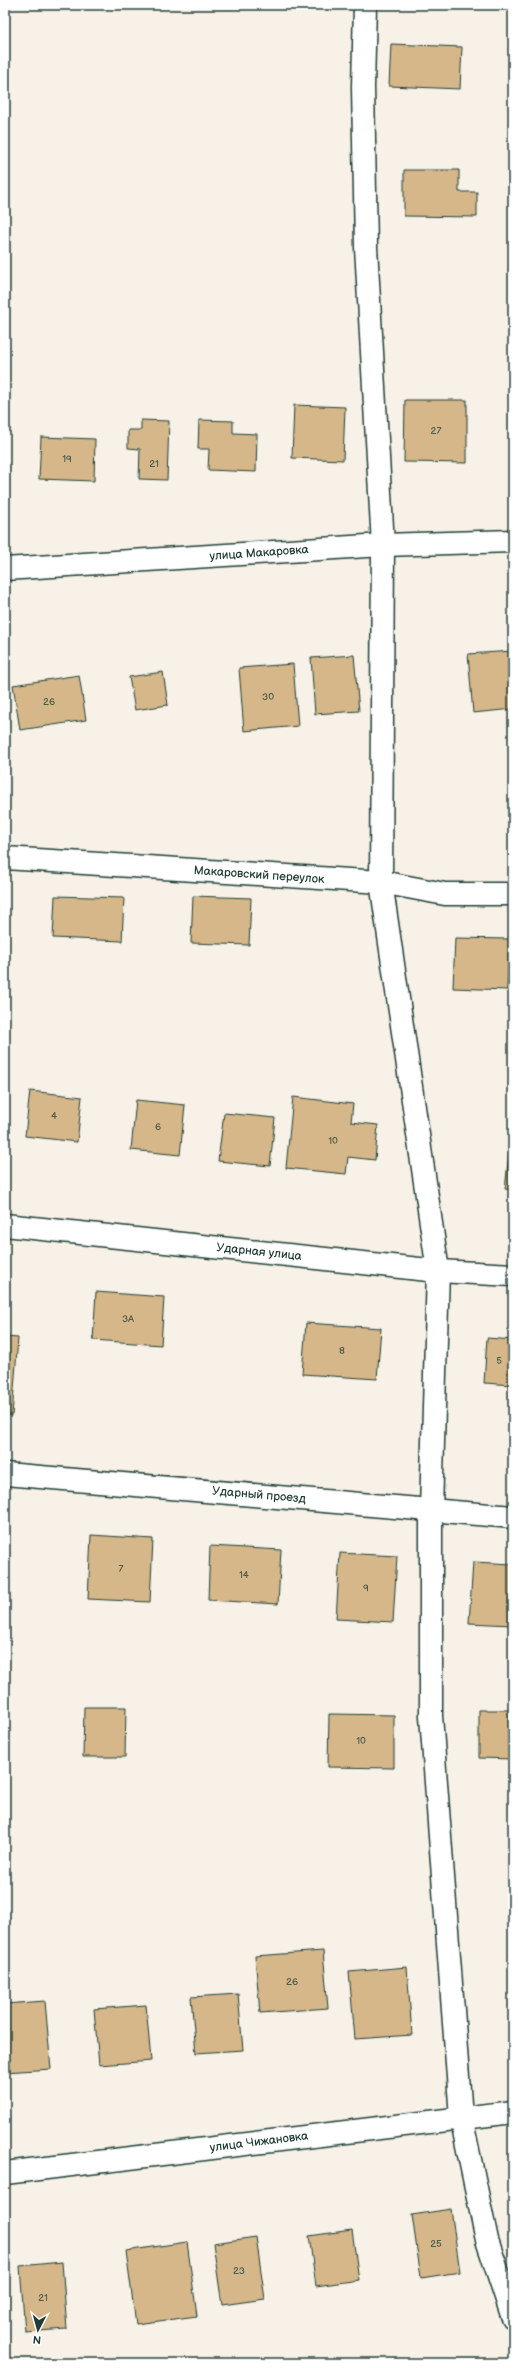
<svg xmlns="http://www.w3.org/2000/svg" width="518" height="2368" font-family="'Balsamiq Sans',sans-serif">
  <style>
    .building { fill: #d6b789; stroke: #1f3d34 }
    .lines { fill: none; stroke-linecap: round; stroke-linejoin: round }
    .minor-casing { stroke: #1f3d34; stroke-width: 25 }
    .minor { stroke: #fff; stroke-width: 22 }
    .labels { text-anchor: middle; dominant-baseline: central; stroke-width: 3; stroke-linejoin: round; paint-order: stroke }
    .number-label { font-size: 10px; fill: #4d5c49 }
    .street-label { font-size: 12px; fill: #1f3d34; stroke: #fff }
  </style>
  <rect width="100%" height="100%" fill="#f7f1e7"/>
  <filter id="ink" filterUnits="userSpaceOnUse"><feTurbulence type="fractalNoise" baseFrequency=".025" numOctaves="2"/><feDisplacementMap in="SourceGraphic" scale="8" xChannelSelector="R" yChannelSelector="G"/><feConvolveMatrix kernelMatrix="1 2 1 2 8 2 1 2 1" color-interpolation-filters="sRGB"/></filter>
  <g filter="url(#ink)">
    <!-- building -->
    <g class="building">
      <path d="M391 44 462 47 460 89 389 86Z"/>
      <path d="M404 170H459V192H477V217L404 216Z"/>
      <path d="M405 400H467V463L404 462Z"/>
      <path d="M294 405 345 407 343 460 292 458Z"/>
      <path d="M141 420 169 421 167 480 139 479 140 449 128 448V430H141Z"/>
      <path d="M199 420 233 421V433L257 434 256 472 208 470 209 449H198Z"/>
      <path d="M41 437 95 439 94 481 39 479Z"/>
      <path d="M513 651V709L473 713 468 654Z"/>
      <path d="M354 655 359 711 315 714 311 658Z"/>
      <path d="M293 664 298 726 244 731 239 668Z"/>
      <path d="M163 672 168 705 135 710 129 677Z"/>
      <path d="M79 675 86 720 20 730 13 685Z"/>
      <path d="M55 896 124 898 122 941 53 938Z"/>
      <path d="M193 896 251 898 249 945 191 943Z"/>
      <path d="M455 938 509 939 507 990 453 988Z"/>
      <path d="M30 1091 82 1097 77 1142 25 1136Z"/>
      <path d="M293 1097 353 1104 351 1122 378 1125 375 1160 348 1157 346 1174 286 1168Z"/>
      <path d="M136 1100 185 1105 180 1155 131 1150Z"/>
      <path d="M224 1113 275 1118 270 1166 218 1161Z"/>
      <path d="M513 1117V1190L505 1189Z"/>
      <path d="M96 1292 164 1297 161 1345 93 1340Z"/>
      <path d="M306 1323 381 1328 377 1379 302 1374Z"/>
      <path d="M5 1337 18 1338 12 1415H5Z"/>
      <path d="M487 1338 513 1340V1385L484 1383Z"/>
      <path d="M91 1535 153 1539 150 1602 88 1599Z"/>
      <path d="M210 1546 281 1550 278 1604 208 1600Z"/>
      <path d="M340 1553 397 1556 393 1622 336 1619Z"/>
      <path d="M473 1562 513 1564V1625L469 1623Z"/>
      <path d="M84 1707H126L125 1757H83Z"/>
      <path d="M479 1710H513V1759L479 1758Z"/>
      <path d="M329 1714 394 1715V1768L328 1767Z"/>
      <path d="M323 1951 328 2008 260 2013 255 1956Z"/>
      <path d="M510 1952H513V1993Z"/>
      <path d="M407 1967 412 2035 355 2039 349 1972Z"/>
      <path d="M238 1994 243 2050 196 2053 191 1997Z"/>
      <path d="M45 2001 51 2069 5 2072V2004Z"/>
      <path d="M146 2005 151 2061 99 2065 94 2009Z"/>
      <path d="M451 2209 460 2272 421 2278 412 2215Z"/>
      <path d="M352 2230 359 2280 316 2286 309 2236Z"/>
      <path d="M256 2237 265 2299 222 2305 213 2243Z"/>
      <path d="M187 2242 197 2316 136 2324 126 2251Z"/>
      <path d="M62 2262 67 2329 25 2332 20 2266Z"/>
    </g>
    <g class="lines">
      <defs>
        <g id="minor">
          <path d="M365 5 363 87 366 247 383 545 381 882 438 1271 431 1510V1716L461 2117 487 2240 513 2318"/>
          <path d="M5 569 383 545 513 541"/>
          <path d="M5 858 381 882 445 894H513"/>
          <path d="M5 1225 438 1271 513 1275"/>
          <path d="M5 1474 513 1517"/>
          <path d="M5 2173 513 2112"/>
        </g>
      </defs>
      <!-- minor casing -->
      <use href="#minor" class="minor-casing"/>
      <!-- minor -->
      <use href="#minor" class="minor"/>
    </g>
  </g>
  <g class="labels">
    <!-- number labels -->
    <g class="number-label">
      <text x="436" y="431">27</text>
      <text x="67" y="459">19</text>
      <text x="154" y="464">21</text>
      <text x="268" y="697">30</text>
      <text x="49" y="702">26</text>
      <text x="54" y="1116">4</text>
      <text x="158" y="1127">6</text>
      <text x="333" y="1141">10</text>
      <text x="128" y="1319">3А</text>
      <text x="342" y="1351">8</text>
      <text x="499" y="1361">5</text>
      <text x="121" y="1569">7</text>
      <text x="244" y="1575">14</text>
      <text x="366" y="1588">9</text>
      <text x="361" y="1741">10</text>
      <text x="292" y="1982">26</text>
      <text x="436" y="2244">25</text>
      <text x="239" y="2271">23</text>
      <text x="43" y="2298">21</text>
    </g>
    <!-- street labels -->
    <g class="street-label">
      <text transform="translate(259 553) rotate(-4)">улица Макаровка</text>
      <text transform="translate(259 875) rotate(4)">Макаровский переулок</text>
      <text transform="translate(259 1252) rotate(6)">Ударная улица</text>
      <text transform="translate(259 1495) rotate(5)">Ударный проезд</text>
      <text transform="translate(259 2142) rotate(-7)">улица Чижановка</text>
    </g>
  </g>
  <!-- margin -->
  <rect width="518" height="2368" fill="none" stroke="#fff" stroke-width="20"/>
  <rect x="10" y="10" width="498" height="2348" fill="none" stroke="#1f3d34" stroke-width="1.5" filter="url(#ink)"/>
  <!-- north arrow -->
  <g transform="translate(38 2330) rotate(186)" stroke="#ffffff" stroke-width="3" paint-order="stroke">
  <path d="M0-3L7 15L0 10L-7 15Z" fill="#1f3d34"/>
  <text y="-6" font-size="11" font-weight="bold" text-anchor="middle" fill="#1f3d34">N</text>
  </g>
</svg>
